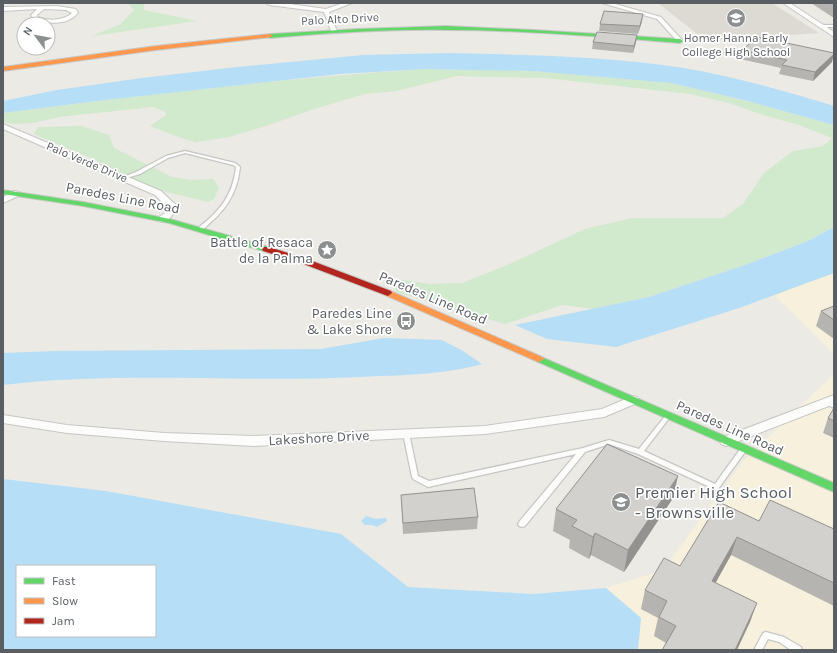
<svg xmlns="http://www.w3.org/2000/svg" width="837" height="653" font-family="Karla,sans-serif">
  <style>
    .commercial { fill: #f6f0dc }
    .education { fill: #dddad3 }
    .green { fill: #d1e9cd }
    .water { fill: #b6def7; fill-rule: evenodd }
    .lines { fill: none; stroke-linecap: round; stroke-linejoin: round }
    .lane-casing { stroke: #c6c7c5; stroke-width: 2.5 }
    .street-casing { stroke: #c6c7c5; stroke-width: 2 }
    .fast-casing { stroke: #c8c9c8; stroke-width: 2 }
    .slow-casing { stroke: #c8c9c8; stroke-width: 2 }
    .jam-casing { stroke: #c8c9c8; stroke-width: 2 }
    .lane { fill: #fcfcfb; fill-rule: evenodd }
    .street { fill: #fcfcfb; fill-rule: evenodd }
    .fast { fill: #63d668; fill-rule: evenodd }
    .slow { fill: #ff974d; fill-rule: evenodd }
    .jam { fill: #b3261e; fill-rule: evenodd }
    .wall { fill: #b5b4b1 }
    .shaded-wall { fill: #939290 }
    .building { fill: #d2d1ce; stroke: #939290 }
    .labels { text-anchor: middle; dominant-baseline: central; stroke-width: 3.5; stroke-linejoin: round; paint-order: stroke }
    .far-street-label { font-size: 12px; fill: #595e63; stroke: #fff }
    .far-poi-label { font-size: 12px; fill: #595e63; stroke: #fff }
    .street-label { font-size: 14px; fill: #595e63; stroke: #fff }
    .poi-label { font-size: 14px; fill: #595e63; stroke: #fff; text-anchor: end }
    .near-poi-label { font-size: 17px; fill: #595e63; stroke: #fff; text-anchor: start }
  </style>
  <rect width="100%" height="100%" fill="#ebeae4"/>
  <!-- commercial -->
  <g class="commercial">
    <path d="M834 273V354L774 295Z"/>
    <path d="M834 374V650H638L641 618 606 588 663 570 743 461Z"/>
  </g>
  <!-- education -->
  <path class="education" d="M658 3H772L819 33 706 41Z"/>
  <!-- green -->
  <g class="green">
    <path d="M128 3H144V10L197 21 92 36 121 24 134 10Z"/>
    <path d="M425 69 533 71 671 83 748 101 834 125V227L808 241 745 265 649 297 593 309 562 305 505 324 396 292 392 278 429 284 462 283 505 266 585 229 632 218H723L743 204 764 173 793 151 823 146 832 138 799 125 763 115 732 104 690 94 545 78 492 77 457 76 396 91 365 94 311 110 266 126 229 137 196 142 184 139 150 126 166 115 165 112 153 107 59 117 33 123 14 124 3 122V113C143 95 284 78 425 69Z"/>
    <path d="M81 126 109 135 114 148 172 177 190 180 213 179 219 188 214 199 208 202 155 189 95 160 34 134 38 127Z"/>
  </g>
  <!-- water -->
  <g class="water">
    <path d="M450 53C528 55 607 56 684 68 735 77 785 91 834 106V125L748 101 671 83 533 71 470 70 425 69 340 74 97 101 3 113V101L57 90 142 78 228 68 363 55Z"/>
    <path d="M834 227V273L739 308 616 347 547 339 515 325 649 297 745 265 808 241Z"/>
    <path d="M384 338 442 340 463 351 482 364C443 375 400 375 359 377 241 383 121 371 3 385V353L55 351 321 349Z"/>
    <path d="M3 479 106 491 341 534 408 587 533 594 606 588 641 618 638 650H3ZM17 566H155V636H17Z"/>
    <path d="M366 516 376 519 386 518 387 521 377 527 372 525H365L361 521Z"/>
  </g>
  <g class="lines">
    <defs>
      <g id="lane">
        <rect x="820" y="25" width="14" height="2"/>
        <path d="M185 151 235 163 240 167C237 196 224 212 202 230H200L198 229V228C220 211 233 195 236 167L233 165 185 153 168 158 140 174 123 179 121 178 136 172 166 156Z"/>
        <path d="M826 400 834 403V408L824 403 823 402 824 401Z"/>
        <path d="M668 414 670 415 671 416 670 417 644 451 715 484 741 448H745L746 450 745 452 718 489 716 490 714 489 638 454 609 444 585 452 525 526 522 527 519 526 518 524 519 522 576 454 428 487 413 479 412 477 403 433 404 431H408L409 433 418 476 429 481 583 448 609 440 639 449 666 415Z"/>
        <path d="M766 632 784 637 801 647 802 650H791L779 642 768 639 762 650H754L763 633Z"/>
      </g>
      <g id="street">
        <path d="M266 3H282L326 9 343 3H352L329 12 337 31 334 33 331 31 324 12 269 5Z"/>
        <path d="M602 3H612L661 17 683 41 678 42 657 19Z"/>
        <path d="M783 3H790L834 32V37Z"/>
        <path d="M57 6 76 9 78 13C67 26 47 24 33 19L31 15 37 9 3 11V7ZM44 9 66 10 72 13C63 21 48 21 38 17L37 15Z"/>
        <path d="M3 124 161 191 177 206C174 214 168 224 158 221L156 219 165 213 167 207 155 195 3 129Z"/>
        <path d="M15 191 18 192 19 194 18 196 3 203V197Z"/>
        <path d="M834 395V404L731 444 726 446 721 444 720 441 721 438Z"/>
        <path d="M633 396 637 397 639 400 637 403 604 417 485 434 254 446 164 441 67 433 3 423V415L67 425 164 433 254 436 485 426 602 409Z"/>
      </g>
      <g id="fast">
        <path d="M446 26 534 30 680 39 683 41 680 43C602 37 524 30 446 30 387 29 329 33 270 38L267 36 270 34 358 29Z"/>
        <path d="M3 190 83 202 170 219 269 247 270 249 269 251H263L169 223 83 206 3 194Z"/>
        <path d="M539 356 834 483V492L536 361 534 359Z"/>
      </g>
      <g id="slow">
        <path d="M270 34 272 35V37L156 50 3 71V67L156 46Z"/>
        <path d="M388 290 542 357 544 359 539 362 536 361 385 295 384 293Z"/>
      </g>
      <path id="jam" d="M263 247H269L307 259 391 291 392 293 388 296 385 295 301 263 263 251 262 249Z"/>
    </defs>
    <!-- lane casing -->
    <use href="#lane" class="lane-casing"/>
    <!-- street casing -->
    <use href="#street" class="street-casing"/>
    <!-- fast casing -->
    <use href="#fast" class="fast-casing"/>
    <!-- slow casing -->
    <use href="#slow" class="slow-casing"/>
    <!-- jam casing -->
    <use href="#jam" class="jam-casing"/>
    <!-- lane -->
    <use href="#lane" class="lane"/>
    <!-- street -->
    <use href="#street" class="street"/>
    <!-- fast -->
    <use href="#fast" class="fast"/>
    <!-- slow -->
    <use href="#slow" class="slow"/>
    <!-- jam -->
    <use href="#jam" class="jam"/>
  </g>
  <!-- wall -->
  <g class="wall">
    <path d="M811 3H834V18Z"/>
    <path d="M642 21 638 34 599 31 600 24Z"/>
    <path d="M637 35 636 42 633 53 592 49 593 42Z"/>
    <path d="M742 50 832 62 813 81 779 74 781 68 740 59Z"/>
    <path d="M834 306V339L816 326 821 311Z"/>
    <path d="M834 408V438L823 433 828 418Z"/>
    <path d="M401 495 478 517 477 529 403 534Z"/>
    <path d="M673 498 624 572 591 555 589 559 569 548 570 540 553 531 556 509Z"/>
    <path d="M759 521 834 529V606L731 555 715 583 750 622 666 643 654 636 658 618 641 609 645 590 680 566Z"/>
  </g>
  <!-- shaded-wall -->
  <g class="shaded-wall">
    <path d="M643 14 642 21 638 34Z"/>
    <path d="M637 35 636 42 633 53 634 46Z"/>
    <path d="M834 54 832 62 813 81 815 72Z"/>
    <path d="M678 476 673 498 624 572 628 550Z"/>
    <path d="M595 533 591 555 589 559 593 537Z"/>
    <path d="M737 537 731 555 706 600 712 581Z"/>
    <path d="M757 603 750 622 737 650H735Z"/>
  </g>
  <!-- building -->
  <g class="building">
    <path d="M604 11 643 14 640 26 600 24Z"/>
    <path d="M597 32 637 35 634 46 593 42Z"/>
    <path d="M758 37 834 53V54L815 72 782 65 787 60 742 50Z"/>
    <path d="M834 306V320L821 311Z"/>
    <path d="M834 408V421L828 418Z"/>
    <path d="M607 444 678 476 628 550 595 533 593 537 572 526 577 520 556 509Z"/>
    <path d="M474 488 478 517 403 523 401 495Z"/>
    <path d="M770 500 834 529V583L737 537 712 581 757 603 735 650H662L676 626 659 617 667 601 645 590 664 558 680 566 719 502 759 521Z"/>
  </g>
  <!-- icons -->
  <defs>
    <symbol id="school-disc" viewBox="-11 -11 22 22"><circle r="9.5" fill="#8c8f90" stroke="#fff"/><path d="M0-5L7-2L0 1L-7-2ZM-4 1L0 2.5L4 1V4Q0 6-4 4Z" fill="#fff"/></symbol>
    <symbol id="sight-disc" viewBox="-11 -11 22 22"><circle r="9.5" fill="#8c8f90" stroke="#fff"/><path d="M0-6L1.8-2.2L6-1.7L2.9 1.2L3.7 5.4L0 3.3L-3.7 5.4L-2.9 1.2L-6-1.7L-1.8-2.2Z" fill="#fff"/></symbol>
    <symbol id="bus-disc" viewBox="-11 -11 22 22"><circle r="9.5" fill="#8c8f90" stroke="#fff"/><path d="M-5-6H5V4H4V6H2V4H-2V6H-4V4H-5ZM-3.5-4V0h7V-4ZM-3.5 1.2v1.5H-2V1.2ZM2 1.2v1.5H3.5V1.2Z" fill="#fff"/></symbol>
  </defs>
  <g fill-rule="evenodd">
    <use href="#school-disc" x="725" y="7" width="22" height="22"/>
    <use href="#sight-disc" x="316" y="239" width="22" height="22"/>
    <use href="#bus-disc" x="395" y="310" width="22" height="22"/>
    <use href="#school-disc" x="610" y="491" width="22" height="22"/>
  </g>
  <g class="labels">
    <!-- far-street labels -->
    <g class="far-street-label">
      <text transform="translate(340 19) rotate(-3)">Palo Alto Drive</text>
      <text transform="translate(87 162) rotate(23)">Palo Verde Drive</text>
    </g>
    <!-- far-poi labels -->
    <g class="far-poi-label">
      <text x="736" y="38">Homer Hanna Early<tspan x="736" dy="14">College High School</tspan></text>
    </g>
    <!-- street labels -->
    <g class="street-label">
      <text transform="translate(123 198) rotate(11)">Paredes Line Road</text>
      <text transform="translate(433 298) rotate(23)">Paredes Line Road</text>
      <text transform="translate(730 428) rotate(24)">Paredes Line Road</text>
      <text transform="translate(319 438) rotate(-3)">Lakeshore Drive</text>
    </g>
    <!-- poi labels -->
    <g class="poi-label">
      <text x="313" y="242">Battle of Resaca<tspan x="313" dy="16">de la Palma</tspan></text>
      <text x="392" y="313">Paredes Line<tspan x="392" dy="16">&amp; Lake Shore</tspan></text>
    </g>
    <!-- near-poi labels -->
    <g class="near-poi-label">
      <text x="635" y="492">Premier High School<tspan x="635" dy="20">- Brownsville</tspan></text>
    </g>
  </g>
  <!-- border -->
  <rect width="837" height="653" fill="none" stroke="#595e63" stroke-width="8"/>
  <!-- legend -->
  <rect x="16" y="565" width="140" height="72" fill="#ffffff" stroke="#bdbfc1"/>
  <rect x="24" y="578" width="20" height="6" fill="#63d668" stroke="#bdbfc1"/>
  <text x="52" y="585" font-size="12" fill="#595e63">Fast</text>
  <rect x="24" y="598" width="20" height="6" fill="#ff974d" stroke="#bdbfc1"/>
  <text x="52" y="605" font-size="12" fill="#595e63">Slow</text>
  <rect x="24" y="618" width="20" height="6" fill="#b3261e" stroke="#bdbfc1"/>
  <text x="52" y="625" font-size="12" fill="#595e63">Jam</text>
  <!-- north arrow -->
  <g transform="translate(36 36) rotate(302)"><circle r="19" fill="#ffffff" stroke="#bdbfc1"/>
  <path d="M0-3L7 15L0 10L-7 15Z" fill="#8c8f90"/>
  <text y="-6" font-size="11" font-weight="bold" text-anchor="middle" fill="#595e63">N</text>
  </g>
</svg>
